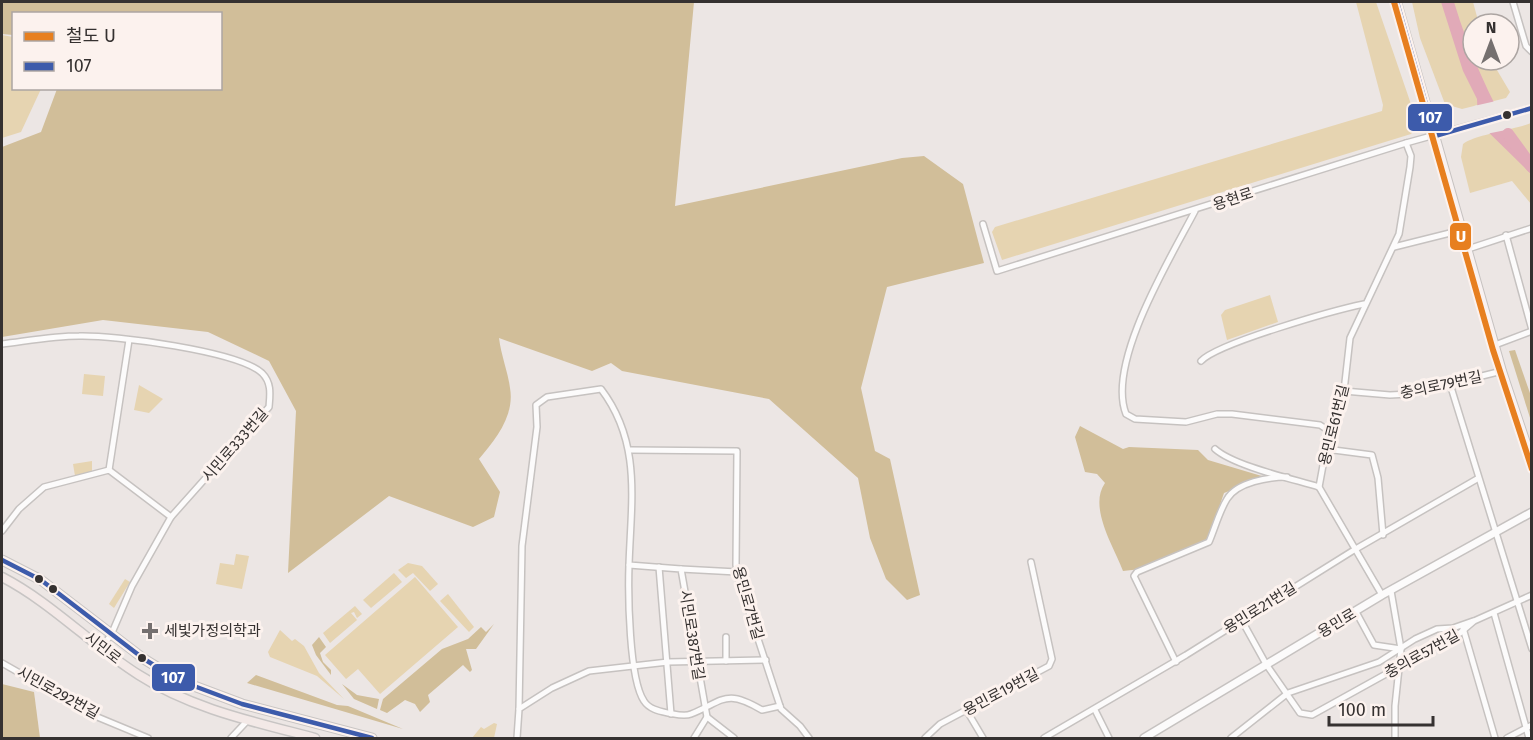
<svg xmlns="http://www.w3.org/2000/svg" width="1533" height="740" font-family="'Fira Sans','Noto Sans KR',sans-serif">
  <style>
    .green { fill: #e6d4b1 }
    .forest { fill: #d1be99 }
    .water { fill: #e1aab8 }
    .pier { fill: #ece6e4 }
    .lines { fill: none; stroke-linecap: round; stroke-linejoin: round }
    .river { stroke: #e1aab8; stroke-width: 12 }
    .minor-casing { stroke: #c6c2c0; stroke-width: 8 }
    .tertiary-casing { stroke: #c6c2c0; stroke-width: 10 }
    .secondary-casing { stroke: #c6c2c0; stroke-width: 10 }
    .primary-casing { stroke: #c8c5c4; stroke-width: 11 }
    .minor { stroke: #fcfbfb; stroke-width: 5 }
    .tertiary { stroke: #fcfbfb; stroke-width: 7 }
    .secondary { stroke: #f8f2f2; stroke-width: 8 }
    .primary { stroke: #f3e9e7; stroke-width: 8 }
    .bus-1-casing { stroke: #fcf2ee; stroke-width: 9 }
    .bus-1 { stroke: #3d5bab; stroke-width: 4.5 }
    .rail-1-casing { stroke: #fcf2ee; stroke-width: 10 }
    .rail-1 { stroke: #e77f1f; stroke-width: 6 }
    .bus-dot { fill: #353130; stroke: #fcf2ee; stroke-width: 2 }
    .poi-dot { fill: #75706f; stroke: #fcf2ee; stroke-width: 2 }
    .labels { text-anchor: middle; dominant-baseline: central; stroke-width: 6; stroke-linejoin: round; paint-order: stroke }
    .street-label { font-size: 15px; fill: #353130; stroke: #fcf2ee }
    .poi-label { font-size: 15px; fill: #353130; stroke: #fcf2ee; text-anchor: start }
    .line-badge { stroke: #fcf2ee; stroke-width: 2 }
    .badge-label { font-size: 16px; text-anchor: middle; font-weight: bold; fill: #fff }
  </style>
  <rect width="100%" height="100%" fill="#ece6e4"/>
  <!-- green -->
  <g class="green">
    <path d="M1356 2H1376L1413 110 1416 127 1411 134 1002 260 992 232 995 227 1382 111 1383 105Z"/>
    <path d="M1412 2H1473L1479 24H1473V60H1491L1510 92 1506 98 1462 109 1445 104 1420 38Z"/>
    <path d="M2 35 13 37 14 88 41 89 21 132 2 138Z"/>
    <path d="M1531 123V204L1512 181 1470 193 1461 157 1463 144C1474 135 1514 130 1531 123Z"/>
    <path d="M1270 295 1278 322 1227 340 1221 315 1225 310Z"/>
    <path d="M84 374 105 376 103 396 82 394Z"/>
    <path d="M139 385 163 399 149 413 134 410Z"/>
    <path d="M92 461V473L75 476 73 464Z"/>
    <path d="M236 554 249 556 242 589 216 584 220 563 234 565Z"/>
    <path d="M408 563 422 566 438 584 430 591 413 573 406 578 398 570Z"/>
    <path d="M394 573 402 582 371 608 363 600Z"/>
    <path d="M415 577 458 627 380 694 358 669 346 679 325 655Z"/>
    <path d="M125 579 130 582 114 608 109 604Z"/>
    <path d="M448 594 474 627 469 632 440 601Z"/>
    <path d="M355 606 362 614 357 618 354 612 351 613 357 620 330 643 323 633Z"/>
    <path d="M280 630 292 641 295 639 304 646 319 673 344 699 317 676 270 657 268 652Z"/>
    <path d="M494 723 497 724 494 738H472L481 727 484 729Z"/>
  </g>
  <!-- forest -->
  <g class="forest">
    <path d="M2 2H694L675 206 902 158 924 156 963 184 984 263 887 287 861 388 875 451 890 459 920 595 907 600 886 579 870 538 858 478 769 399 622 371 611 363 592 371 499 338C501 355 508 372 510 388 515 416 495 440 479 459L500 492 494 517 473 527 389 496 288 573 296 411 269 361 208 332 103 320 2 337V147L41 132 57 89 220 88V14H14L13 35 2 34Z"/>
    <path d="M1515 350 1531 396V421L1509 351Z"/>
    <path d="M1080 426 1123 449 1129 447 1198 450 1208 460 1265 477 1224 493 1207 543 1141 569 1123 571C1114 547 1088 507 1105 483L1097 474 1085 472 1075 437Z"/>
    <path d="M494 624 476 649H466L472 670 470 672 463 665 428 695 430 702 420 712 415 704 405 700 387 713 380 710 383 699 442 649 468 639 481 627 486 632Z"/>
    <path d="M319 637 326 647 320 653 323 662 331 670V675L316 655 312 645Z"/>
    <path d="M256 675 337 705 348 706 403 729 247 683Z"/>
    <path d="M2 684 34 692 40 738H2Z"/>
    <path d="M342 684 357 695 379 699 377 709 354 699Z"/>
  </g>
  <!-- water -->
  <path class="water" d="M1441 2H1454C1469 52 1489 96 1515 142 1521 154 1531 160 1531 174L1478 122 1477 99 1463 71Z"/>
  <!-- pier -->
  <path class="pier" d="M1496 101 1511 129 1486 134 1475 124 1474 106Z"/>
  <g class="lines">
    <!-- river -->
    <path class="river" d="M1508 134 1532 167"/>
    <defs>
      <g id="minor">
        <path d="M1513 2 1526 46 1532 52"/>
        <path d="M1195 211C1171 257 1106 363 1126 414L1135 419 1186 422 1217 414H1232L1320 425 1332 433"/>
        <path d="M983 224 997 271 1406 143 1532 108"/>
        <path d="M1506 235 1532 330"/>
        <path d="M1394 247 1462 230"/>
        <path d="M1468 249 1532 228"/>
        <path d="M2 344C27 341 54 336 79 336 114 335 238 351 262 373 272 383 270 395 269 407L171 517 132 586 111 635 101 648"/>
        <path d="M1495 345 1532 331"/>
        <path d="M1201 361C1218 343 1335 310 1364 304"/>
        <path d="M1450 384 1532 649"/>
        <path d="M1344 391 1390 395 1409 394 1502 371"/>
        <path d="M1215 449C1234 466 1293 479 1319 487"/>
        <path d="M1326 449 1372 455 1378 478 1383 535"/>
        <path d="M630 450 737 451 736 565 738 578 781 709 800 726 809 738"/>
        <path d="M109 470 129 340"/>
        <path d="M2 531 19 509 44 487 109 470 171 517"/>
        <path d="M629 565C628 593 629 679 644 701 649 709 659 711 668 713 675 714 684 717 691 714 724 701 725 688 762 710L780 706"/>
        <path d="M659 567 671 714"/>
        <path d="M681 569 737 572"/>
        <path d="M1391 591 1401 649 1395 706V738"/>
        <path d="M1382 595 1319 487 1326 449 1344 391 1350 338 1399 234 1410 167 1411 156 1406 143"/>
        <path d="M1356 612 1374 645 1401 649"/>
        <path d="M1494 613 1529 738"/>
        <path d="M1241 619 1266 664 1300 713 1312 715 1460 633 1474 621 1532 595"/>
        <path d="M1463 628 1495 738"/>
        <path d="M726 637V661"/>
        <path d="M1176 662 1134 576 1137 572 1209 542C1215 528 1219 512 1227 499 1237 482 1269 477 1287 477"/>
        <path d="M2 663 95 716 148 738"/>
        <path d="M519 709 522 546 537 427 536 405 547 397 601 389C642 443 631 501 629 565L681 569 707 717 694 738"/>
        <path d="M1095 710 1109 738"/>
        <path d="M967 711 983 738"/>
        <path d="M707 717 734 738"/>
        <path d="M231 738 248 720"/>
        <path d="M517 738 519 709 552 688 589 671 668 662 766 660"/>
        <path d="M925 738 940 724 1049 666 1052 659 1031 562"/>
        <path d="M1044 738 1186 655 1354 550 1477 479"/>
        <path d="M1231 738 1288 693 1379 662 1415 639 1437 629 1453 628 1473 621"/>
        <path d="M1507 738 1532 725"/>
      </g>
      <path id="tertiary" d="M1144 738 1382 595 1532 512"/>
      <path id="secondary" d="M1397 2 1502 371 1532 461"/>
      <g id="primary">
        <path d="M2 560 41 580 144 659 178 680 242 704 372 738"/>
        <path d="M2 577C52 603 91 645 139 675 192 709 255 722 315 738"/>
      </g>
    </defs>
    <!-- minor casing -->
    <use href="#minor" class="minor-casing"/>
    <!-- tertiary casing -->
    <use href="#tertiary" class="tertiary-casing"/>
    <!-- secondary casing -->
    <use href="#secondary" class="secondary-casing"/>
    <!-- primary casing -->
    <use href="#primary" class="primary-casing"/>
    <!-- minor -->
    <use href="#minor" class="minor"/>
    <!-- tertiary -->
    <use href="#tertiary" class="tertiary"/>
    <!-- secondary -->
    <use href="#secondary" class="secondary"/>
    <!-- primary -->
    <use href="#primary" class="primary"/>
    <defs>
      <g id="bus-1">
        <path d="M1397 2 1435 136 1532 108"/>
        <path d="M2 560 41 580 144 659 178 680 242 704 372 738"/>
      </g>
    </defs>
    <!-- bus-1 casing -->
    <use href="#bus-1" class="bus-1-casing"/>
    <!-- bus-1 -->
    <use href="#bus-1" class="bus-1"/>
    <defs>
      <path id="rail-1" d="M1394 2 1493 350 1532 469"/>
    </defs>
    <!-- rail-1 casing -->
    <use href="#rail-1" class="rail-1-casing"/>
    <!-- rail-1 -->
    <use href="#rail-1" class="rail-1"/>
  </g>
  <!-- markers -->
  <g class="bus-dot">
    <circle cx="1507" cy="115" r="5"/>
    <circle cx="39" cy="579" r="5"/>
    <circle cx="53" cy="589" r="5"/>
    <circle cx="142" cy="658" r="5"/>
  </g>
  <path class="poi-dot" d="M147 622h6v6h6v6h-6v6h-6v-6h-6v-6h6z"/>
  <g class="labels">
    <!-- street labels -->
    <g class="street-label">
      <text transform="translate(1233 199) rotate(-18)">용현로</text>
      <text transform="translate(1441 385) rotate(-12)">충의로79번길</text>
      <text transform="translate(1334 425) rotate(-76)">용민로61번길</text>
      <text transform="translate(235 445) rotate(-49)">시민로333번길</text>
      <text transform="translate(748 603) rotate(74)">용민로7번길</text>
      <text transform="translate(1260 608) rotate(-32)">용민로21번길</text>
      <text transform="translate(1337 623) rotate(-31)">용민로</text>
      <text transform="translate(692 635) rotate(81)">시민로387번길</text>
      <text transform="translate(103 648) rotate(38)">시민로</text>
      <text transform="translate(1422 654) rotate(-29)">충의로57번길</text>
      <text transform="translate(1001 692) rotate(-28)">용민로19번길</text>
      <text transform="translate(58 693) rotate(29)">시민로292번길</text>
    </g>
    <!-- poi labels -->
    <g class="poi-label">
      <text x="164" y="631">세빛가정의학과</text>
    </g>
  </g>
  <g class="line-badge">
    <rect x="1407" y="103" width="46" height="29" rx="6" fill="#3d5bab"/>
    <rect x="1449" y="222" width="23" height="29" rx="6" fill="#e77f1f"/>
    <rect x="151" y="663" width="45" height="29" rx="6" fill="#3d5bab"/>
  </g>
  <g class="badge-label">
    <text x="1430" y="123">107</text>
    <text x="1461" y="242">U</text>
    <text x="173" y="683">107</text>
  </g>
  <!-- border -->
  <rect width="1533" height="740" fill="none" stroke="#353130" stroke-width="6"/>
  <!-- legend -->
  <rect x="12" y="12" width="210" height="78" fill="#fcf2ee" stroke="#aca5a2" stroke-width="1.5"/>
  <rect x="24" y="32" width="30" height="9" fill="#e77f1f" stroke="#aca5a2" stroke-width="1.5"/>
  <text x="66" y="42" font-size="18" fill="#353130">철도 U</text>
  <rect x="24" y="62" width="30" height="9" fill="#3d5bab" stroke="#aca5a2" stroke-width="1.5"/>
  <text x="66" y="72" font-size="18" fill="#353130">107</text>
  <!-- north arrow -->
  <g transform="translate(1491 42)"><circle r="28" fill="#fcf2ee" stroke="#aca5a2" stroke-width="1.5"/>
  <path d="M0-4.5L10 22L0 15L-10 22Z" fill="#75706f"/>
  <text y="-9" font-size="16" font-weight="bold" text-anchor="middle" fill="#353130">N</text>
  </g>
  <!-- scale -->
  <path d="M1329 716v9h104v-9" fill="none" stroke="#353130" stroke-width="3"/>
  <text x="1338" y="716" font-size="18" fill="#353130" stroke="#fcf2ee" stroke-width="4.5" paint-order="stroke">100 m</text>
</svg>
